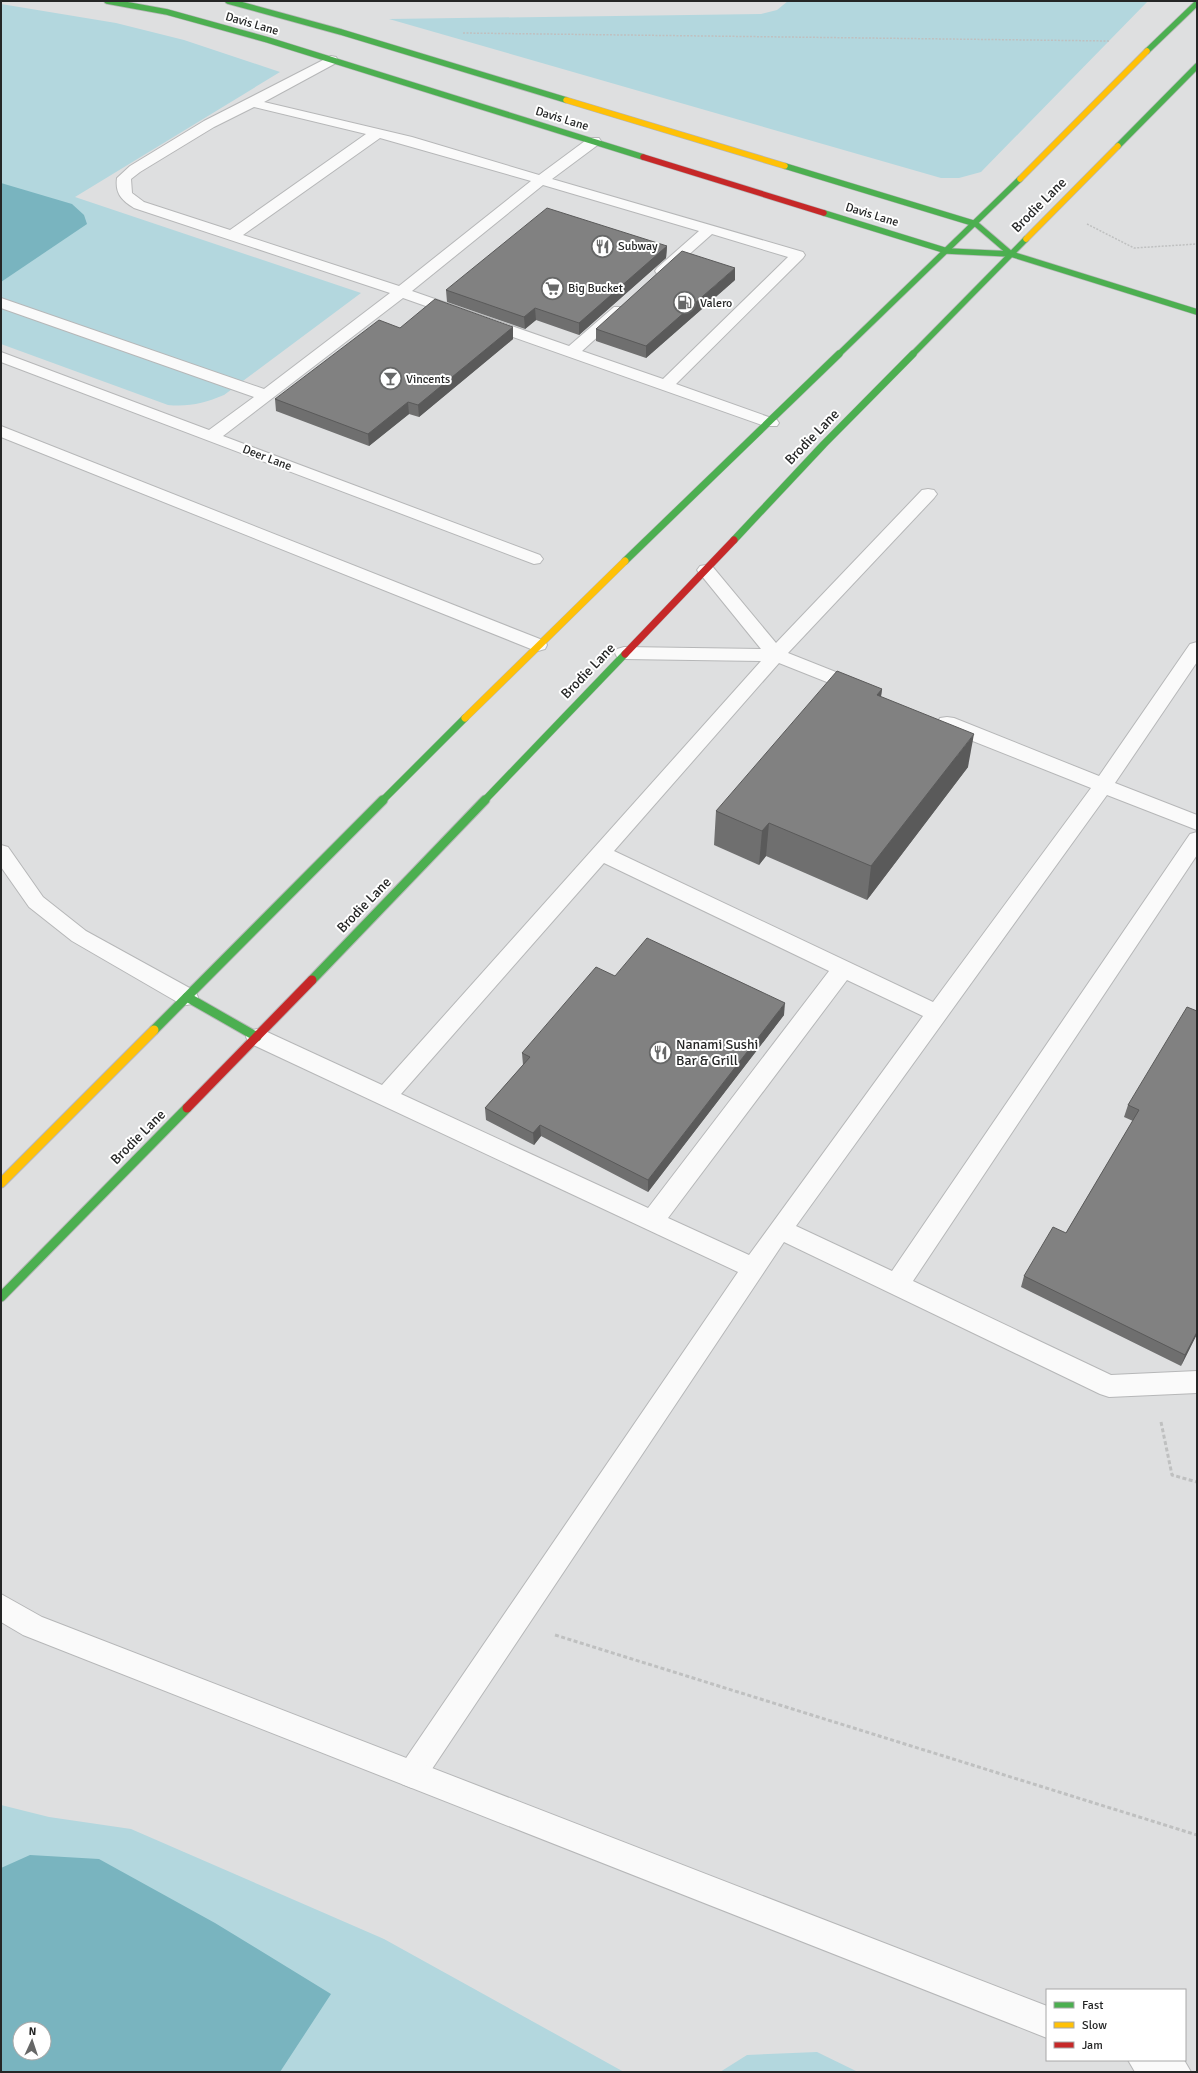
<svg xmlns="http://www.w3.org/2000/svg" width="1198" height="2073" font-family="Signika,sans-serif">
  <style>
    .green { fill: #b3d7de; fill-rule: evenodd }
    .water { fill: #79b4bf; fill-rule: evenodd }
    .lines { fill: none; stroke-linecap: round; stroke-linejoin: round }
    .lane-casing { stroke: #b6b7b8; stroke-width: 2 }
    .street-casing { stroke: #b6b7b8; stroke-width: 2 }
    .fast-far2-casing { stroke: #b6b7b8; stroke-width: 7 }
    .fast-far1-casing { stroke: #b6b7b8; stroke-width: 8 }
    .fast-casing { stroke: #b6b7b8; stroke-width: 11 }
    .slow-far2-casing { stroke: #b6b7b8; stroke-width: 7 }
    .slow-far1-casing { stroke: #b6b7b8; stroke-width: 8 }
    .slow-casing { stroke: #b6b7b8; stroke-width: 11 }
    .jam-far2-casing { stroke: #b6b7b8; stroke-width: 7 }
    .jam-far1-casing { stroke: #b6b7b8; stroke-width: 8 }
    .jam-casing { stroke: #b6b7b8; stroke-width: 11 }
    .path-far1 { stroke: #bfc0c0; stroke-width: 1.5; stroke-dasharray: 2 1.5; stroke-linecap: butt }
    .path { stroke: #bfc0c0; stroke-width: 3; stroke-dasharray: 4 2.5; stroke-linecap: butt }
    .lane { fill: #fafafa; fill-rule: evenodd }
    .street { fill: #fafafa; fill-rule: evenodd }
    .fast-far2 { stroke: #4caf50; stroke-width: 5.5 }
    .fast-far1 { stroke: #4caf50; stroke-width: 7 }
    .fast { stroke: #4caf50; stroke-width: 9 }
    .slow-far2 { stroke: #ffc107; stroke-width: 5.5 }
    .slow-far1 { stroke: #ffc107; stroke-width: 7 }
    .slow { stroke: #ffc107; stroke-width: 9 }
    .jam-far2 { stroke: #c62828; stroke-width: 5.5 }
    .jam-far1 { stroke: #c62828; stroke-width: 7 }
    .jam { stroke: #c62828; stroke-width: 9 }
    .wall { fill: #6f6f6f }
    .shaded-wall { fill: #5a5a5a }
    .building { fill: #818181; stroke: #5a5a5a }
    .labels { text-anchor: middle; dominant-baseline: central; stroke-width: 4; stroke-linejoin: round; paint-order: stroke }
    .far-street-label { font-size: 12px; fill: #252626; stroke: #fff }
    .far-poi-label { font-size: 12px; fill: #252626; stroke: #fff; text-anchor: start }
    .street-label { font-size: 14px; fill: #252626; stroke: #fff }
    .poi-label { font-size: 14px; fill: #252626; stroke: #fff; text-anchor: start }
  </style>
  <rect width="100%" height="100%" fill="#dedfe0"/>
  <!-- green -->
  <g class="green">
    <path d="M788 1H1148L981 172 959 178H941L389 19 761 14 777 10Z"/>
    <path d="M1 4 116 23 184 40 280 72 75 197 361 293 224 395C205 403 189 407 168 405L1 344Z"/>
    <path d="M1 1805 49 1817 131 1829 384 1939 624 2072H1ZM20 2029H44V2053H20Z"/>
    <path d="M817 2052 858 2072H720L747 2055Z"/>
  </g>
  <!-- water -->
  <g class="water">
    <path d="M1 183 72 204 84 215 87 224 1 282Z"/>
    <path d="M30 1855 99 1859 215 1923 331 1994 280 2072H1V1868ZM20 2029H44V2053H20Z"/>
  </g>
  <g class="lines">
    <defs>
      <g id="lane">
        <path d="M331 56 336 57 338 60 336 63 264 102 412 137 539 175 589 138H599L601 141 599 144 552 179 803 252 805 255 803 258 676 384 777 420 779 423 777 426H765L403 298 223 436 540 555 543 559 540 563 534 564 1 362V352L209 430 254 397 1 308V298L264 389 390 293 134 208C121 200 115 193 117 178L130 166 204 121ZM254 107 366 134 230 230 144 202 132 193 131 179 140 172 214 127ZM380 138 531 181 399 286 243 235ZM543 185 699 231 657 268 655 271 657 274H667L712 234 788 257 663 379 582 351 624 313 627 310 624 307H614L569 346 412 291Z"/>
        <path d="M1 426 545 641 547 645 545 649 538 651 531 649 1 437Z"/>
        <path d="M928 489 934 490 937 494 934 498 788 653 866 684 868 688 866 692 859 694 852 692 779 663 614 851 933 1002 1091 788 940 728 937 723 940 718 947 717 954 718 1099 776 1190 644 1197 642V662L1115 783 1197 815V830L1107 795 796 1226 892 1271 1190 834 1197 832V855L913 1281 1111 1375 1197 1371V1393L1109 1397 1100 1394 784 1242 422 1784 412 1788 402 1784 398 1774 402 1764 738 1272 249 1043 246 1037 249 1031 257 1029 265 1031 382 1085 761 661 624 659 617 657 615 653 617 649 624 647 761 649 697 570 700 566 706 565 712 566 776 643 922 490ZM604 863 829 971 648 1208 401 1094ZM847 980 923 1016 749 1255 668 1218Z"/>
        <path d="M1 845 8 847 43 897 86 931 195 991 198 997 195 1003 187 1005 179 1003 72 941 29 907 1 867Z"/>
      </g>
      <g id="street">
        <path d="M1 1594 42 1617 1047 2006V2038L23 1635 1 1622Z"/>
        <path d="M1128 2060H1184L1191 2072H1135Z"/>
      </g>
      <g id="fast-far2">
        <path d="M107 1 167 12 268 40 643 157"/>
        <path d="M228 1 341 32 566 100"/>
        <path d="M1147 51 1197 3"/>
        <path d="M1118 146 1197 66"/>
        <path d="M785 166 976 224 1011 254"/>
        <path d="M824 213 947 251 1011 254 1197 312"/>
        <path d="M838 355 1020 179"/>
        <path d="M912 355 1026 239"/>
      </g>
      <g id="fast-far1">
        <path d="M734 540 824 444 913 354"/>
        <path d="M625 561 839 354"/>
        <path d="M382 801 465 718"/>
        <path d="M484 801 625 654"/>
      </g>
      <g id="fast">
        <path d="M312 980 485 800"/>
        <path d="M187 997 257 1037"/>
        <path d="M154 1030 383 800"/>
        <path d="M1 1297 187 1108"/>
      </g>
      <g id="slow-far2">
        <path d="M566 100 785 166"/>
        <path d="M1020 179 1147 51"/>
        <path d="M1026 239 1118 146"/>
      </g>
      <path id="slow-far1" d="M465 718 625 561"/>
      <path id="slow" d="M1 1183 154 1030"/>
      <path id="jam-far2" d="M643 157 824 213"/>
      <path id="jam-far1" d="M625 654 734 540"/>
      <path id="jam" d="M187 1108 312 980"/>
    </defs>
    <!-- lane casing -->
    <use href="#lane" class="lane-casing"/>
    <!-- street casing -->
    <use href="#street" class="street-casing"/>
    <!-- fast-far2 casing -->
    <use href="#fast-far2" class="fast-far2-casing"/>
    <!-- fast-far1 casing -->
    <use href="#fast-far1" class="fast-far1-casing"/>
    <!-- fast casing -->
    <use href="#fast" class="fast-casing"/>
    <!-- slow-far2 casing -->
    <use href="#slow-far2" class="slow-far2-casing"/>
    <!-- slow-far1 casing -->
    <use href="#slow-far1" class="slow-far1-casing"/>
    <!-- slow casing -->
    <use href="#slow" class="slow-casing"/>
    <!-- jam-far2 casing -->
    <use href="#jam-far2" class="jam-far2-casing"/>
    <!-- jam-far1 casing -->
    <use href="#jam-far1" class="jam-far1-casing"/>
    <!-- jam casing -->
    <use href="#jam" class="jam-casing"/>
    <!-- path-far1 -->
    <g class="path-far1">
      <path d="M463 33 1110 41"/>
      <path d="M1087 224 1134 248 1197 244"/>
    </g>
    <!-- path -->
    <g class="path">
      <path d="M1161 1422 1172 1475 1197 1482"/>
      <path d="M555 1635 1197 1835"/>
    </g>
    <!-- lane -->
    <use href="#lane" class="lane"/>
    <!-- street -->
    <use href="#street" class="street"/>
    <!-- fast-far2 -->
    <use href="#fast-far2" class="fast-far2"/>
    <!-- fast-far1 -->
    <use href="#fast-far1" class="fast-far1"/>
    <!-- fast -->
    <use href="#fast" class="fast"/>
    <!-- slow-far2 -->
    <use href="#slow-far2" class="slow-far2"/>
    <!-- slow-far1 -->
    <use href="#slow-far1" class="slow-far1"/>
    <!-- slow -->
    <use href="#slow" class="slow"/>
    <!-- jam-far2 -->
    <use href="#jam-far2" class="jam-far2"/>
    <!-- jam-far1 -->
    <use href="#jam-far1" class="jam-far1"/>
    <!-- jam -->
    <use href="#jam" class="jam"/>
  </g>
  <!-- wall -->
  <g class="wall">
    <path d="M667 246 666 258 579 335 536 320 525 329 447 302 446 290Z"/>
    <path d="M735 280 646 358 596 341V329Z"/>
    <path d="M513 327V339L419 417 409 414 369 446 276 411 275 399Z"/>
    <path d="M882 689 881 697 968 767 867 900 766 856 759 865 714 845 716 811Z"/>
    <path d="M615 976 784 1015 648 1192 541 1136 534 1145 486 1120 485 1108 523 1065 522 1053Z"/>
    <path d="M1197 1011V1334L1181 1366 1021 1287 1024 1276 1066 1233 1133 1121 1124 1117 1128 1105Z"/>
  </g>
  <!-- shaded-wall -->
  <g class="shaded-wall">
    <path d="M667 246 666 258 579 335V323Z"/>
    <path d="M735 268V280L646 358V346Z"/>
    <path d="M535 308 536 320 525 329 524 317Z"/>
    <path d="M513 327V339L419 417 418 405Z"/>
    <path d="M408 402 409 414 369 446 368 434Z"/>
    <path d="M882 689 877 722V695Z"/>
    <path d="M974 734 968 767 867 900 871 866Z"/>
    <path d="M769 823 766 856 759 865 762 831Z"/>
    <path d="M785 1003 784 1015 648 1192V1180Z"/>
    <path d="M540 1125 541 1136 534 1145 533 1133Z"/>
    <path d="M1197 1332V1334L1181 1366 1185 1355Z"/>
  </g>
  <!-- building -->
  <g class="building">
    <path d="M547 208 667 246 579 323 535 308 524 317 446 290Z"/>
    <path d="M682 251 735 268 646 346 596 329Z"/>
    <path d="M435 299 513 327 418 405 408 402 368 434 275 399 379 320 400 328Z"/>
    <path d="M837 671 882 689 877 695 974 734 871 866 769 823 762 831 716 811Z"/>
    <path d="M647 938 785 1003 648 1180 540 1125 533 1133 485 1108 530 1057 522 1053 596 967 615 976Z"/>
    <path d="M1187 1007 1197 1011V1332L1185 1355 1024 1276 1053 1227 1066 1233 1139 1110 1128 1105Z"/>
  </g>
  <!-- icons -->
  <defs>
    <symbol id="restaurant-ring" viewBox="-11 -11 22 22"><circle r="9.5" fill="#fff" stroke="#666767" stroke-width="1.5"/><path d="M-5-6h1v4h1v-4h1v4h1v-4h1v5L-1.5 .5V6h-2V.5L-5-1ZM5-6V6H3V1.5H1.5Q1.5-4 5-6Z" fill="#666767"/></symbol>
    <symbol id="supermarket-ring" viewBox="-11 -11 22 22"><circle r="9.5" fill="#fff" stroke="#666767" stroke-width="1.5"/><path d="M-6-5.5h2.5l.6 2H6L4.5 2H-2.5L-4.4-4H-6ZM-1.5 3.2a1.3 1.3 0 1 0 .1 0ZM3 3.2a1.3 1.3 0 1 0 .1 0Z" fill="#666767"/></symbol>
    <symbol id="fuel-ring" viewBox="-11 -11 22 22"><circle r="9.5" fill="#fff" stroke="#666767" stroke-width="1.5"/><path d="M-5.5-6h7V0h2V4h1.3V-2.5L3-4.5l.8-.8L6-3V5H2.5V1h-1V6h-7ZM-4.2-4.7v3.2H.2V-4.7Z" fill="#666767"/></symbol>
    <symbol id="bar-ring" viewBox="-11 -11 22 22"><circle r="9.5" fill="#fff" stroke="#666767" stroke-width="1.5"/><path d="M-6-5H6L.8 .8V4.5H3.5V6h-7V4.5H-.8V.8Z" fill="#666767"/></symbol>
  </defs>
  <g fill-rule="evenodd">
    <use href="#restaurant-ring" x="590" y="234" width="25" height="25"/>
    <use href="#supermarket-ring" x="540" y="276" width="25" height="25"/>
    <use href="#fuel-ring" x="672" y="290" width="25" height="25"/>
    <use href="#bar-ring" x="378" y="366" width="25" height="25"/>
    <use href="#restaurant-ring" x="648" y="1040" width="25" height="25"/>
  </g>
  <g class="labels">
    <!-- far-street labels -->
    <g class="far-street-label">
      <text transform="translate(252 24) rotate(16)">Davis Lane</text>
      <text transform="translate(562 119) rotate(17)">Davis Lane</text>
      <text transform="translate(872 215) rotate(17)">Davis Lane</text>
      <text transform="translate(267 458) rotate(21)">Deer Lane</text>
    </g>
    <!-- far-poi labels -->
    <g class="far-poi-label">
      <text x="618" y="246">Subway</text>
      <text x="568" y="288">Big Bucket</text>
      <text x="700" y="303">Valero</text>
      <text x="406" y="379">Vincents</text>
    </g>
    <!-- street labels -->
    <g class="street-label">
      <text transform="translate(1039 205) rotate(-45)">Brodie Lane</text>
      <text transform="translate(812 437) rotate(-46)">Brodie Lane</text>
      <text transform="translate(588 671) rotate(-46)">Brodie Lane</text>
      <text transform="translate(364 905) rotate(-46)">Brodie Lane</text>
      <text transform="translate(138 1137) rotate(-45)">Brodie Lane</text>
    </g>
    <!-- poi labels -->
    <g class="poi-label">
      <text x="676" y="1044">Nanami Sushi<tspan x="676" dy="16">Bar &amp; Grill</tspan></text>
    </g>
  </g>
  <!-- border -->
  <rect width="1198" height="2073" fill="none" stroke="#252626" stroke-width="4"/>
  <!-- legend -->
  <rect x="1046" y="1989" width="140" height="72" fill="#ffffff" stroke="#a8a8a8"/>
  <rect x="1054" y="2002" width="20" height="6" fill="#4caf50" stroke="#a8a8a8"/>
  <text x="1082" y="2009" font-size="12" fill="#252626">Fast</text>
  <rect x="1054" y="2022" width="20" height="6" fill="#ffc107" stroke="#a8a8a8"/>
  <text x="1082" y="2029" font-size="12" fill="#252626">Slow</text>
  <rect x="1054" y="2042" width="20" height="6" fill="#c62828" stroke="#a8a8a8"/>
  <text x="1082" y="2049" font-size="12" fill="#252626">Jam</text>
  <!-- north arrow -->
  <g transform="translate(32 2041) rotate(3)"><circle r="19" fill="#ffffff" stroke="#a8a8a8"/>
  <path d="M0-3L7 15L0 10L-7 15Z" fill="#666767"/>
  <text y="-6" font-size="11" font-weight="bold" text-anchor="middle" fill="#252626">N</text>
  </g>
</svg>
